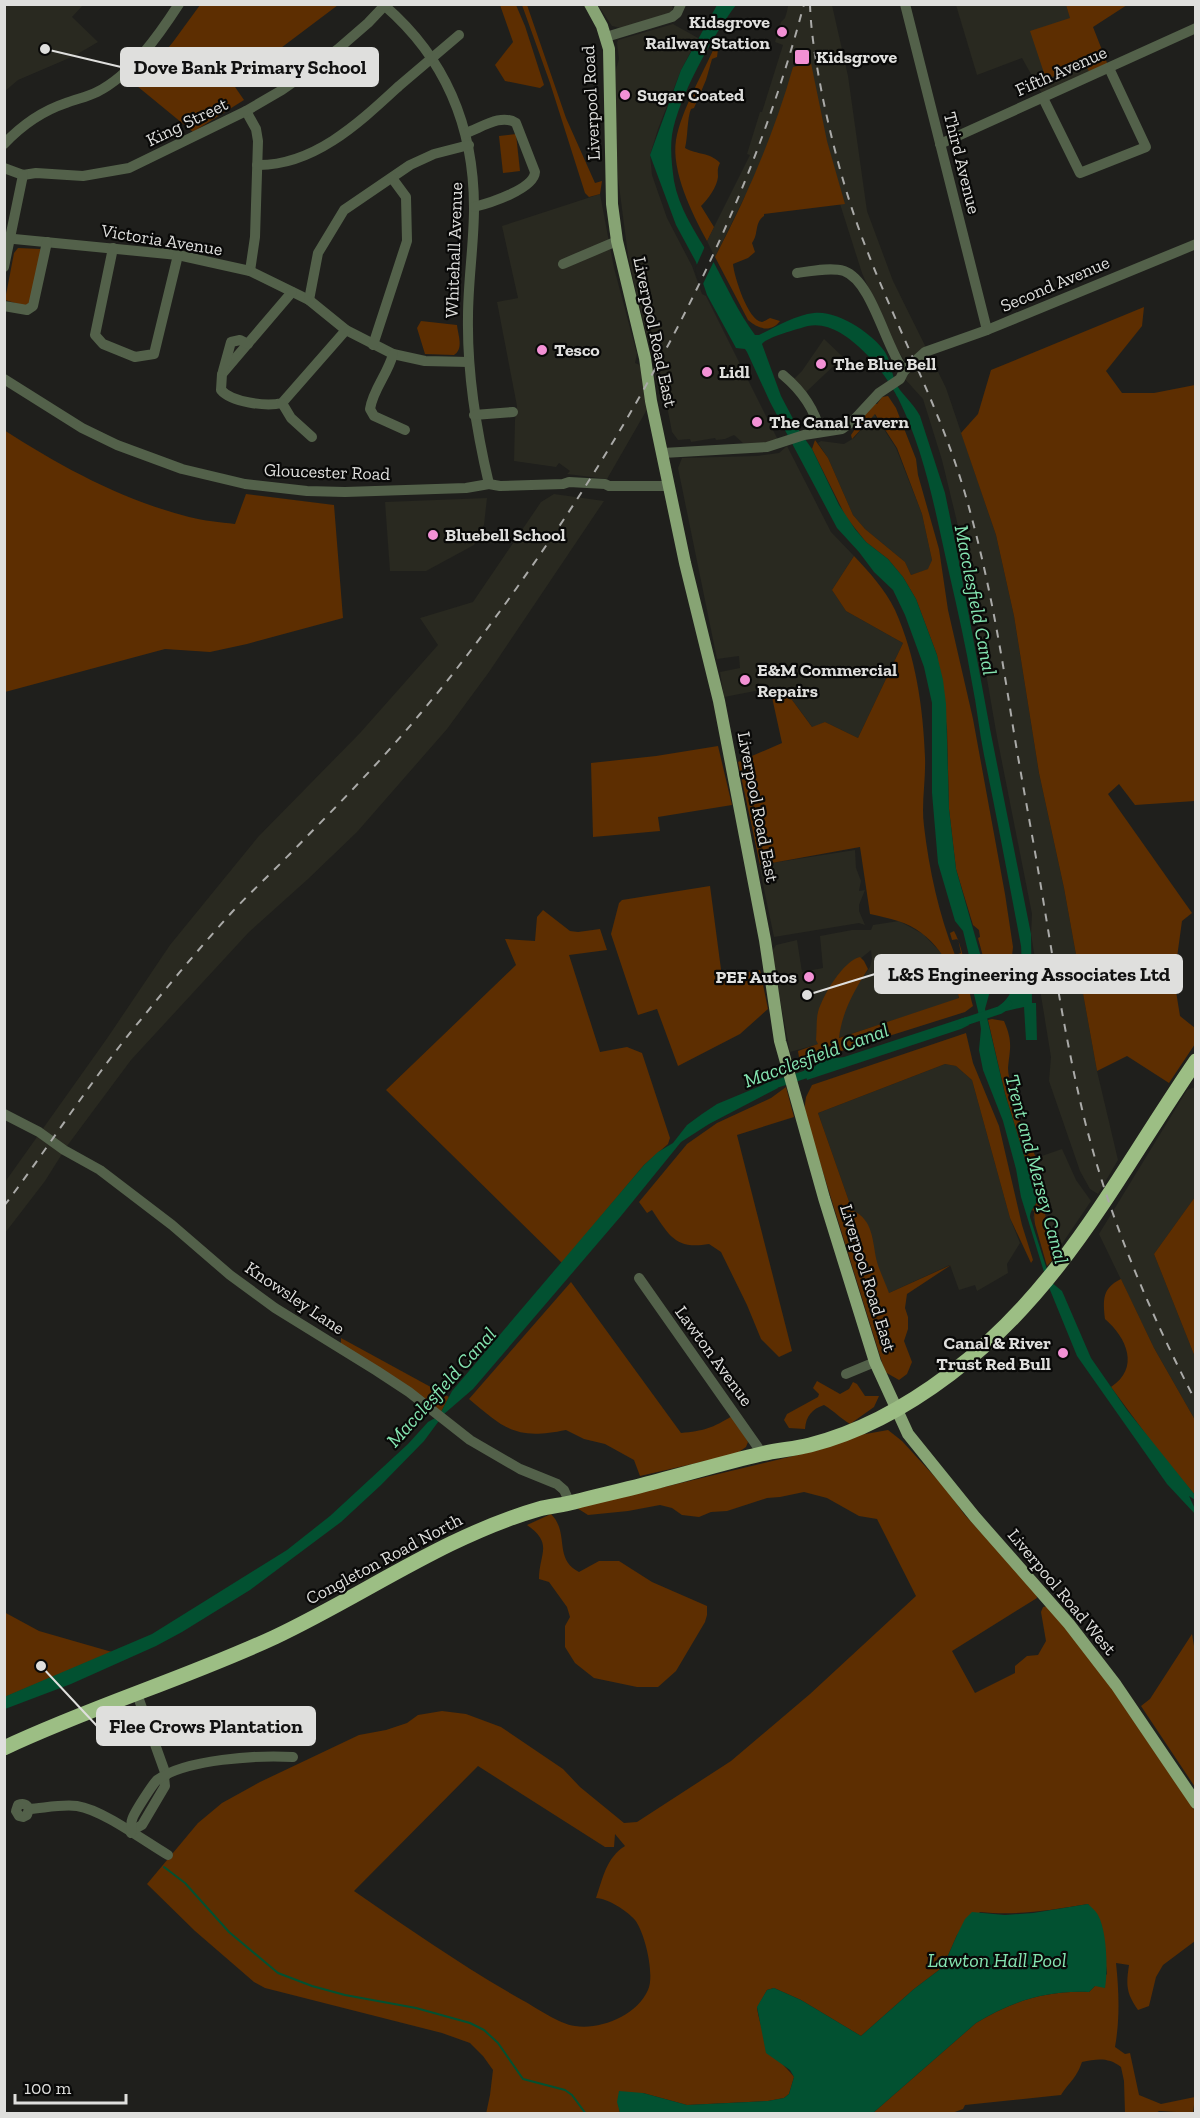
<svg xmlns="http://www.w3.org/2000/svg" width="1200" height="2118" font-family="'Zilla Slab',serif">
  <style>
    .built { fill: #292920 }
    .green { fill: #5d2e01; fill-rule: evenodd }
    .water { fill: #025131 }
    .pier { fill: #1f1f1c }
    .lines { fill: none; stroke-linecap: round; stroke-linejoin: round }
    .stream { stroke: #025131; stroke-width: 2 }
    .canal { stroke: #025131; stroke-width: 8 }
    .minor { stroke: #53614a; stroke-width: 10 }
    .major { stroke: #87a474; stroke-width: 12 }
    .highway { stroke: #9cbe84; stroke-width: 15 }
    .rail { stroke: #aaaaa8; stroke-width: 2; stroke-dasharray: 8 8; stroke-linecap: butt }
    .poi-dot { fill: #f391d5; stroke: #090908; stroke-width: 2 }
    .labels { text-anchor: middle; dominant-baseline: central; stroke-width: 4.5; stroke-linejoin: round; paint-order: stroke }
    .poi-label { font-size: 18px; font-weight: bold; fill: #dfdfdd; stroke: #090908; text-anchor: start }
    .street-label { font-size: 18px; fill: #dfdfdd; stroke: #090908 }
    .water-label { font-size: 20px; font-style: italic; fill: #85e5b1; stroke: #090908 }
    .leader { fill: none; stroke: #dfdfdd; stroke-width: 2 }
    .callout-dot { fill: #dfdfdd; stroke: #090908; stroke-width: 2 }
    .callout { fill: #dfdfdd; stroke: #dfdfdd; stroke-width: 2 }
    .callout-label { font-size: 20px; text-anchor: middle; font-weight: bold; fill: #111 }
  </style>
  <rect width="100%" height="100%" fill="#1f1f1c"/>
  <!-- built -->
  <g class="built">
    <path d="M5 4 83 5 72 17 98 42 74 56 18 80 5 91Z"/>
    <path d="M671 4 673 8 671 13 621 28 612 26 598 5Z"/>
    <path d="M785 5H832L848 76 867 211 893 281 946 388 996 535 1014 616 1039 773 1064 888 1097 1071 1118 1160 1098 1194 1090 1189 1080 1171 1049 1081 1051 1057 1031 934 1032 914 997 737 967 563 942 460 923 399 904 378 906 363 890 338 862 273 826 160 745 196 715 257 707 241 750 155 747 154 760 112H762L783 45 775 42 781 22 785 18 787 11 788 6Z"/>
    <path d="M956 5H1066L1091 76 1050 95 1041 92 1022 58 977 75Z"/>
    <path d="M673 24 698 38 681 70 658 129 650 155 652 175 667 218 692 266 702 294 706 296 778 440 765 445 743 443 734 435 725 439 716 440 715 438 691 442 690 439 678 440 672 432 663 385 659 391 655 376 657 373 638 302 628 255 618 178 615 104 616 69 619 59 617 43 618 40Z"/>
    <path d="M600 194 614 268 637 354 635 363 640 365 649 406 607 479 567 474 570 471 559 463 556 467 514 461 515 420 517 406 497 302 518 298 502 226Z"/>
    <path d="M824 339 843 357 806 392 794 379 802 371Z"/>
    <path d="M874 414 896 448 922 514 932 560 929 569 911 575 905 562 865 529 853 515 828 458 818 443 821 441 844 444 854 438Z"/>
    <path d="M787 446 831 532 854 556 832 590 846 611 903 643 858 738 825 722 813 728 784 689 770 688 724 697 720 672 740 668 739 656 717 659 678 468 682 458 757 456 779 453Z"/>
    <path d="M554 494 604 501 489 672 447 729 357 832 308 879 249 932 131 1060 67 1146 45 1181 5 1233V1182L108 1037 170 945 258 837 360 733 438 645 420 618 473 602 541 502Z"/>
    <path d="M487 498 484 525 474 545 426 571H390L385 502Z"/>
    <path d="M855 850 856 868 861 881 859 891 865 890 859 905V911L865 925 859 923 774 937 759 865Z"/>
    <path d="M899 921 923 934 945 957 955 977 959 999 838 1038 843 1014 854 990 870 967 872 959 871 950 844 972 819 1044 790 1052 772 958 773 950 776 945 797 940 802 972 823 968 820 936 852 930H871L873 925Z"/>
    <path d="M945 1064 956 1066 972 1080 1010 1218 1020 1243 1007 1264 1008 1273 977 1291 975 1285 959 1290 950 1265 889 1293 880 1290 818 1113Z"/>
    <path d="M1195 1087V1197L1154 1254 1195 1357V1420L1154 1348 1099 1234 1187 1090Z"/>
    <path d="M1062 1149 1076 1180 1091 1201 1047 1266 1033 1217 1042 1202 1036 1158Z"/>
  </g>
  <!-- green -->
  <g class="green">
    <path d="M200 5H338L233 84 244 100 193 132 137 86 173 42Z"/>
    <path d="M500 5H516L525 26 544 85 540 88 505 81 495 65 513 42Z"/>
    <path d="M522 5H527L566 118 595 183 602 181 600 194 589 197 585 193 550 83Z"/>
    <path d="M1066 5H1127L1093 27 1109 68 1091 76 1086 65 1046 79 1030 31 1070 18Z"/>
    <path d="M715 46 718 49 717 57 712 59 706 80 694 108 691 109C687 118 688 137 685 148 697 155 710 152 720 163 717 169 718 170 718 177 717 187 708 199 701 206L714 227 707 241C692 214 671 171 676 140 681 111 703 73 715 46Z"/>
    <path d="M811 63 827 141 845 204 764 214V216C754 223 759 234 752 243L755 252 748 258 733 264C734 276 748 321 762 322 763 322 768 319 770 318L780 321C771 333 758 329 748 320L715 257C747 196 774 134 793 67Z"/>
    <path d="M516 134 520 171 503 173 499 136Z"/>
    <path d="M18 248 40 249 42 251 32 301 25 306 5 300 14 253Z"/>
    <path d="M1144 307 1142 326 1106 371 1122 393H1154L1195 385V801L1135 805 1119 784 1108 794 1192 913 1182 921 1174 979 1180 1016 1195 1028V1044L1169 1083 1127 1056 1097 1071 1064 888 1039 773 1014 616 996 535 961 433 978 414 991 370Z"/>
    <path d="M421 321 457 325C458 335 464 349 454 355L425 354 417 328Z"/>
    <path d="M888 396 896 408 916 459 918 475 939 549 948 610 973 719 1005 894 1013 947 1009 983 1006 989H1002L994 968 986 959 984 960 978 938 980 937 979 930 973 925 956 869 949 809 947 729 937 655 916 599 903 577 888 559 866 542 846 517 812 449 815 440 828 458 853 515 865 529 905 562 911 575 928 569 932 560 922 514 897 448 875 414 852 439 851 435 872 404H877L882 397Z"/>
    <path d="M4 430C61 467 123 500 189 517 204 521 220 522 235 524L246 494 334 505 343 618 247 644 210 652 165 649 5 692Z"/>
    <path d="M854 556C869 572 885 589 895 610 916 657 923 707 925 757 926 780 921 804 924 826 929 869 939 915 955 955L961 953 958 939 952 940 950 933 954 931C966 954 966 982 973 1006L965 1012 800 1064 798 1051 818 1044 816 1040C817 1031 816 1020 818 1012 823 995 843 961 860 957L864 961 868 969C854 991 842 1012 839 1038L959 998C953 964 933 932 898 921 889 918 879 916 870 914L860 847 760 865 738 762 782 743 770 688 784 689 812 727 825 722 858 738 903 643 846 611 832 590Z"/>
    <path d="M718 746 732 805 658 817 660 831 593 837 591 763 656 756Z"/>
    <path d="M710 886 722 977 760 970 768 1009 740 1034 678 1066 657 1009 638 1015 611 934 619 903 622 900Z"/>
    <path d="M543 910 570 931 578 932 600 929 607 950 569 955 600 1052 627 1047 642 1053 670 1138 668 1144 644 1165 562 1263 386 1090 516 965 505 939 535 941 537 917Z"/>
    <path d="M992 1019 1004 1021C1013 1042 1010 1048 1008 1068 1008 1074 1010 1081 1011 1087L1009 1091 1016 1114 1024 1128 1036 1158 1042 1201 1055 1257 1047 1266 1035 1224 1034 1211 1032 1210 1037 1202V1197L1005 1094 988 1020Z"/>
    <path d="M966 1033 973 1063 999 1126 1022 1225 1033 1260 1031 1263 1010 1218 972 1080 956 1066 945 1064 818 1113 852 1210C874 1220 872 1241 877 1262 880 1272 885 1282 889 1293L951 1265 907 1294 905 1308 908 1317V1329L904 1341 912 1362 907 1374 899 1380 885 1372 804 1111 806 1097 812 1085Z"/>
    <path d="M786 1087 794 1117 737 1135 792 1351 779 1357 761 1339 747 1305 721 1252 709 1244C675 1250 669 1235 652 1210L647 1213 639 1202 687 1144 717 1123 771 1098Z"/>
    <path d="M1195 1197V1357L1154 1254Z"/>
    <path d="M1121 1279 1154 1348 1195 1420V1495L1162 1456 1111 1387C1140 1368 1127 1338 1105 1319 1103 1300 1102 1288 1121 1279Z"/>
    <path d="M571 1282 681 1433C703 1431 713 1428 732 1416L748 1442 746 1447 736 1454 640 1476 634 1460 605 1444 584 1439 566 1430C516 1440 506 1430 469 1399Z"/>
    <path d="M341 1338 449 1397 441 1412 341 1344Z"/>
    <path d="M817 1381 840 1394 849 1389 853 1382 857 1384 865 1396H879L874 1407 850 1424C840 1418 834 1411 824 1405 812 1409 806 1416 805 1429L789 1428 784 1420 787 1414 818 1397 819 1394 813 1388Z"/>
    <path d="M888 1430 902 1441 946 1489 964 1514 1036 1592 1037 1598 952 1651 975 1693 1015 1673V1666L1027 1656 1038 1655 1046 1641 1041 1612 1043 1607 1048 1606 1106 1680 1195 1811V1941L1163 1965 1156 1977 1149 2006 1138 2010C1126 1993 1126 1985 1129 1965L1116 1963C1119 1991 1120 2019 1115 2047L1125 2054 1130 2053 1139 2095 1161 2104 1195 2097 1193 2113 1159 2111 1156 2113H1125L1124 2081 1121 2067C1108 2057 1097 2059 1082 2062 1076 2079 1070 2081 1061 2095L965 2105 963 2109 952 2113H873L976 2023C1012 2001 1047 1990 1089 1992L1107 1974 1101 1924 1088 1904C1051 1910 1017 1916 980 1912L957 1935 943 1967 914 1989 861 2036 801 2000 774 1988 767 1990 757 2008C760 2028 768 2045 781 2062 785 2068 790 2071 794 2077L789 2094 784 2098 768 2101 687 2105 643 2093 618 2102 620 2113 486 2114 490 2095 493 2070 483 2056 470 2043 442 2033 265 1988 254 1982 195 1931 147 1884 198 1823 222 1803 260 1782 359 1735 386 1730 407 1723 418 1715 442 1711 466 1714 501 1727 563 1769 580 1787 624 1823 637 1822 731 1761 810 1694 916 1596 877 1519 859 1516 827 1498 804 1492 780 1497 767 1498 727 1511 711 1512 699 1517 682 1515 672 1508 660 1505 628 1511 588 1515 577 1508 822 1449 860 1435ZM478 1766 605 1847H614L615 1834 625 1846C606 1858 603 1878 596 1898 609 1899 626 1910 635 1920 645 1933 655 1975 648 1990 637 2015 601 2030 575 2026 559 2024 537 2008 522 2000 464 1967 409 1929 354 1891Z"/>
    <path d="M551 1514C570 1533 553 1559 579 1572L599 1561H619L652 1582 707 1606V1615L705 1622 676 1671 658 1687H637L594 1678 575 1663 565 1647V1626L570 1617 567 1607 549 1582 539 1579C539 1553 554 1544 527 1525Z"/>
    <path d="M4 1612 39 1631 112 1652 5 1697Z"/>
    <path d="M1192 1634 1196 1658 1195 1787 1141 1706 1150 1699Z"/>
  </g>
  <!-- water -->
  <g class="water">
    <path d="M717 5H736C713 35 678 98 672 135 670 149 672 167 674 181 679 210 699 238 714 263 727 287 738 312 755 335H759C776 327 795 315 814 313 838 310 873 334 885 352 893 365 891 379 900 390 907 399 914 405 920 416L945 493 956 546 990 729 1031 934 1032 1003H1036L1037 1040H1026L1024 1007 1002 1012 1000 1010V1006C1016 991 1023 968 1021 946 1009 882 997 818 984 755 979 731 977 707 972 683 966 647 958 612 950 577 936 516 926 454 898 398 885 371 843 318 808 326 798 329 767 337 762 344L781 396 800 432 812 449 839 505 855 529 866 542 888 559 903 577 916 599 937 655 943 680 946 704 949 809 956 869 987 978 990 991 985 1009 1005 1094 1037 1197C1038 1205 1030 1209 1030 1217L1051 1282 1062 1291 1091 1358 1127 1410 1195 1495V1500L1189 1496 1195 1509V1514L1167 1484 1077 1356 1048 1285 1021 1197 1016 1169 1003 1121 983 1070 979 1050 981 1029 978 1011 973 990V972L963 931 955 921 938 863 932 793V703L924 667 905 615 893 590 874 572 859 552 837 528 770 402 747 352 745 349 736 348 707 295 696 262 676 225 650 155 681 70Z"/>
    <path d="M966 1017 969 1025 961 1029 807 1080 804 1069 816 1066V1063L835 1056 837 1058 844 1057Z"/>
    <path d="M775 1080 778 1088 709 1124 681 1142 621 1216 473 1389 444 1414 424 1441 381 1485 341 1522 250 1590 182 1632 156 1646 71 1684 5 1709 4 1697 152 1634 287 1550 330 1516 408 1444 428 1422 435 1418 441 1412 452 1391 644 1165 658 1152 673 1143 687 1125 702 1114 717 1104Z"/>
    <path d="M1088 1904C1091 1907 1096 1911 1098 1915 1107 1931 1108 1970 1105 1988L1095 1986 1089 1992C1047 1990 1012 2001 976 2023L873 2113H620L617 2102 619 2091 643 2093 687 2105 768 2101 784 2098 789 2094 794 2077 790 2070 766 2053 757 2007 767 1990 774 1988 801 2000 861 2036 914 1989 943 1967 957 1935 965 1919 972 1912 1005 1915 1033 1913Z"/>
  </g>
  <!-- pier -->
  <path class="pier" d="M706 244 715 259 701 288 695 269Z"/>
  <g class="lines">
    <!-- stream -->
    <path class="stream" d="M164 1867 185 1883 229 1932 278 1973 312 1986 345 1995 416 2008 470 2023 484 2030 498 2043 523 2079 565 2090 572 2095 586 2114"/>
    <!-- canal -->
    <g class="canal">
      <path d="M961 1023 1000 1010 1008 1004"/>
      <path d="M767 1087 813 1072"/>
    </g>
    <!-- minor -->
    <g class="minor">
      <path d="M905 4 987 330"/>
      <path d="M385 6C446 59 474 128 474 208 474 244 468 281 468 317 467 374 476 429 489 484"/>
      <path d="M606 37 672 17 677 13 681 4"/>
      <path d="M1043 98 1080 173 1146 147 1109 68"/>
      <path d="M246 111 256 129 258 141 255 237 250 271"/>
      <path d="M466 133C481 128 501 113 516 123L535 172C534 189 490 203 474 207"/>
      <path d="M4 144C22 125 42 111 66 103 76 99 87 97 97 92 131 75 159 35 179 4"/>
      <path d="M940 144 1196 28"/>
      <path d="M257 165C314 166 360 122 399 86 419 69 439 52 459 35"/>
      <path d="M4 168 23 175 36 173 83 176 129 168 246 111 282 90 305 74 338 49 368 23 386 4"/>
      <path d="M4 238 178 255 250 271 309 300 346 330 393 354 425 361 469 362"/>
      <path d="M113 248 95 335 103 344 135 357 154 354 178 255"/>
      <path d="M563 264 617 241"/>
      <path d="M4 267 23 175"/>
      <path d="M797 273C811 271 831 267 844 271 872 281 885 346 904 371"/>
      <path d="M292 292 222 374 221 390C231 402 266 407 282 403L346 330"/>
      <path d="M309 300 318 253 344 210 410 165 434 154 469 145"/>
      <path d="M4 306 27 310 33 306 47 242"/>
      <path d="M373 345 407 241 406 197 392 178"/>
      <path d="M393 354C388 374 373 389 370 409L374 416 405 430"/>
      <path d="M223 371 231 342 240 340 248 344"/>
      <path d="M783 375C801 390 815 410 820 432"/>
      <path d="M4 379 82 428 117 445 182 469 245 484 307 491 345 492 466 488 489 484 500 486 563 484 569 482 605 484 609 486H669"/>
      <path d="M282 403 291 418 312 437"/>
      <path d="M474 415 513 412"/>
      <path d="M663 453 767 447 804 435 842 429 853 421 879 393 900 379 904 371 925 352 987 330 1196 244"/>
      <path d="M4 1114 39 1132 64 1150 100 1170 172 1225 230 1275 275 1308 377 1371 409 1392 470 1440 520 1469 557 1484 564 1490 570 1503"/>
      <path d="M639 1278 762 1453"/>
      <path d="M846 1374 875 1362"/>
      <path d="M137 1694 166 1775"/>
      <path d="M29 1809 27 1815 23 1817 19 1816 16 1811 18 1805C23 1803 27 1804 29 1809 44 1808 62 1804 77 1806 103 1810 144 1841 168 1855"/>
      <path d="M133 1830 142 1825 165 1786 164 1777"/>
      <path d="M131 1833C133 1828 130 1824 132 1820 133 1814 153 1784 157 1780 185 1759 258 1755 293 1757"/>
    </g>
    <!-- major -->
    <path class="major" d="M590 4 602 26 609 49 612 204 617 241 645 358 651 401 685 563 719 701 765 940 780 1041 824 1198 875 1362 908 1434 975 1517 1069 1624 1116 1685 1196 1803"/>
    <!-- highway -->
    <path class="highway" d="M4 1748C93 1706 187 1678 275 1637 364 1595 445 1536 539 1509 550 1506 563 1505 574 1502 597 1496 620 1491 643 1485 683 1475 722 1463 761 1454 777 1450 794 1449 810 1445 861 1432 909 1405 950 1374 1063 1289 1118 1174 1196 1061"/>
    <!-- rail -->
    <g class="rail">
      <path d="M810 4C811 36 817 68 823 99 834 151 848 203 868 253 900 335 942 413 966 497 988 573 1001 650 1013 727 1022 782 1033 838 1042 893 1054 965 1065 1037 1082 1109 1106 1211 1148 1309 1196 1402"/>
      <path d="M4 1206C51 1144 93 1077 143 1017 172 981 202 945 233 911 248 895 264 880 280 864 328 815 376 767 420 714 462 664 501 611 539 556 655 388 752 203 804 4"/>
    </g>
  </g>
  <!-- markers -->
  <g class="poi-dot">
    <circle cx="782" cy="32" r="6"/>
    <rect x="794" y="49" width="16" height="16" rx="3"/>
    <circle cx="625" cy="95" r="6"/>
    <circle cx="542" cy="350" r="6"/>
    <circle cx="821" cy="364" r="6"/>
    <circle cx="707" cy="372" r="6"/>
    <circle cx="757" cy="422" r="6"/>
    <circle cx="433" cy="535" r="6"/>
    <circle cx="745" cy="680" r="6"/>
    <circle cx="809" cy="977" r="6"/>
    <circle cx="1063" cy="1353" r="6"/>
  </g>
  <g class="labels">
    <!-- poi labels -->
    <g class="poi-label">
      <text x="770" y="22" text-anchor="end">Kidsgrove<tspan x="770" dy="21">Railway Station</tspan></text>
      <text x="816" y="57">Kidsgrove</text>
      <text x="637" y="95">Sugar Coated</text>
      <text x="554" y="350">Tesco</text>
      <text x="833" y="364">The Blue Bell</text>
      <text x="719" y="372">Lidl</text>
      <text x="769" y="422">The Canal Tavern</text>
      <text x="445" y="535">Bluebell School</text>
      <text x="757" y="670">E&amp;M Commercial<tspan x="757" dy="21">Repairs</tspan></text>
      <text x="797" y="977" text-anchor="end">PEF Autos</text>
      <text x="1051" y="1343" text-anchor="end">Canal &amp; River<tspan x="1051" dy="21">Trust Red Bull</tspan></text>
    </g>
    <!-- street labels -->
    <g class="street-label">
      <text transform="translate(1061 71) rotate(-24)">Fifth Avenue</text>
      <text transform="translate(591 103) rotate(-93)">Liverpool Road</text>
      <text transform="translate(187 122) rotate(-26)">King Street</text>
      <text transform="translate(962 163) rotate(76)">Third Avenue</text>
      <text transform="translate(162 240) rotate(9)">Victoria Avenue</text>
      <text transform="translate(454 250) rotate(-88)">Whitehall Avenue</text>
      <text transform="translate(1055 284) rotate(-23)">Second Avenue</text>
      <text transform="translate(655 332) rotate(78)">Liverpool Road East</text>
      <text transform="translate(327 472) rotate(2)">Gloucester Road</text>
      <text transform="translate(758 807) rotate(79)">Liverpool Road East</text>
      <text transform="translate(868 1278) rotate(73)">Liverpool Road East</text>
      <text transform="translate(295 1298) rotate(34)">Knowsley Lane</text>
      <text transform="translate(714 1356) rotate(54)">Lawton Avenue</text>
      <text transform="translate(384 1559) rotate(-28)">Congleton Road North</text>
      <text transform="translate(1062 1592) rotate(50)">Liverpool Road West</text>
    </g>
    <!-- water labels -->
    <g class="water-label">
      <text transform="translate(976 600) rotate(79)">Macclesfield Canal</text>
      <text transform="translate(816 1055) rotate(-20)">Macclesfield Canal</text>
      <text transform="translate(1037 1169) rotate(75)">Trent and Mersey Canal</text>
      <text transform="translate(441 1387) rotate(-48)">Macclesfield Canal</text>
      <text x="997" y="1960">Lawton Hall Pool</text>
    </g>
  </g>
  <!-- callouts -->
  <path class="leader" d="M45 49L121 67M807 995L875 974M41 1666L97 1726"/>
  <g class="callout-dot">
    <circle cx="45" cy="49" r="6"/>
    <circle cx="807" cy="995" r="6"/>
    <circle cx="41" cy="1666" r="6"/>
  </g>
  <g class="callout">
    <rect x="121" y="48" width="257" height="38" rx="6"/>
    <rect x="875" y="955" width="307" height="38" rx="6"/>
    <rect x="97" y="1707" width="218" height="38" rx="6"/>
  </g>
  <g class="callout-label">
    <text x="250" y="74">Dove Bank Primary School</text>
    <text x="1029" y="981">L&amp;S Engineering Associates Ltd</text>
    <text x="206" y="1733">Flee Crows Plantation</text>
  </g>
  <!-- border -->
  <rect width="1200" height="2118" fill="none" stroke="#dfdfdd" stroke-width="12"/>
  <!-- scale -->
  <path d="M15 2094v9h111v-9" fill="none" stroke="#dfdfdd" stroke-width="3"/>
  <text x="24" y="2094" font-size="18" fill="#dfdfdd" stroke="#090908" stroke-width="4.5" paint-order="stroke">100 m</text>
</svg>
